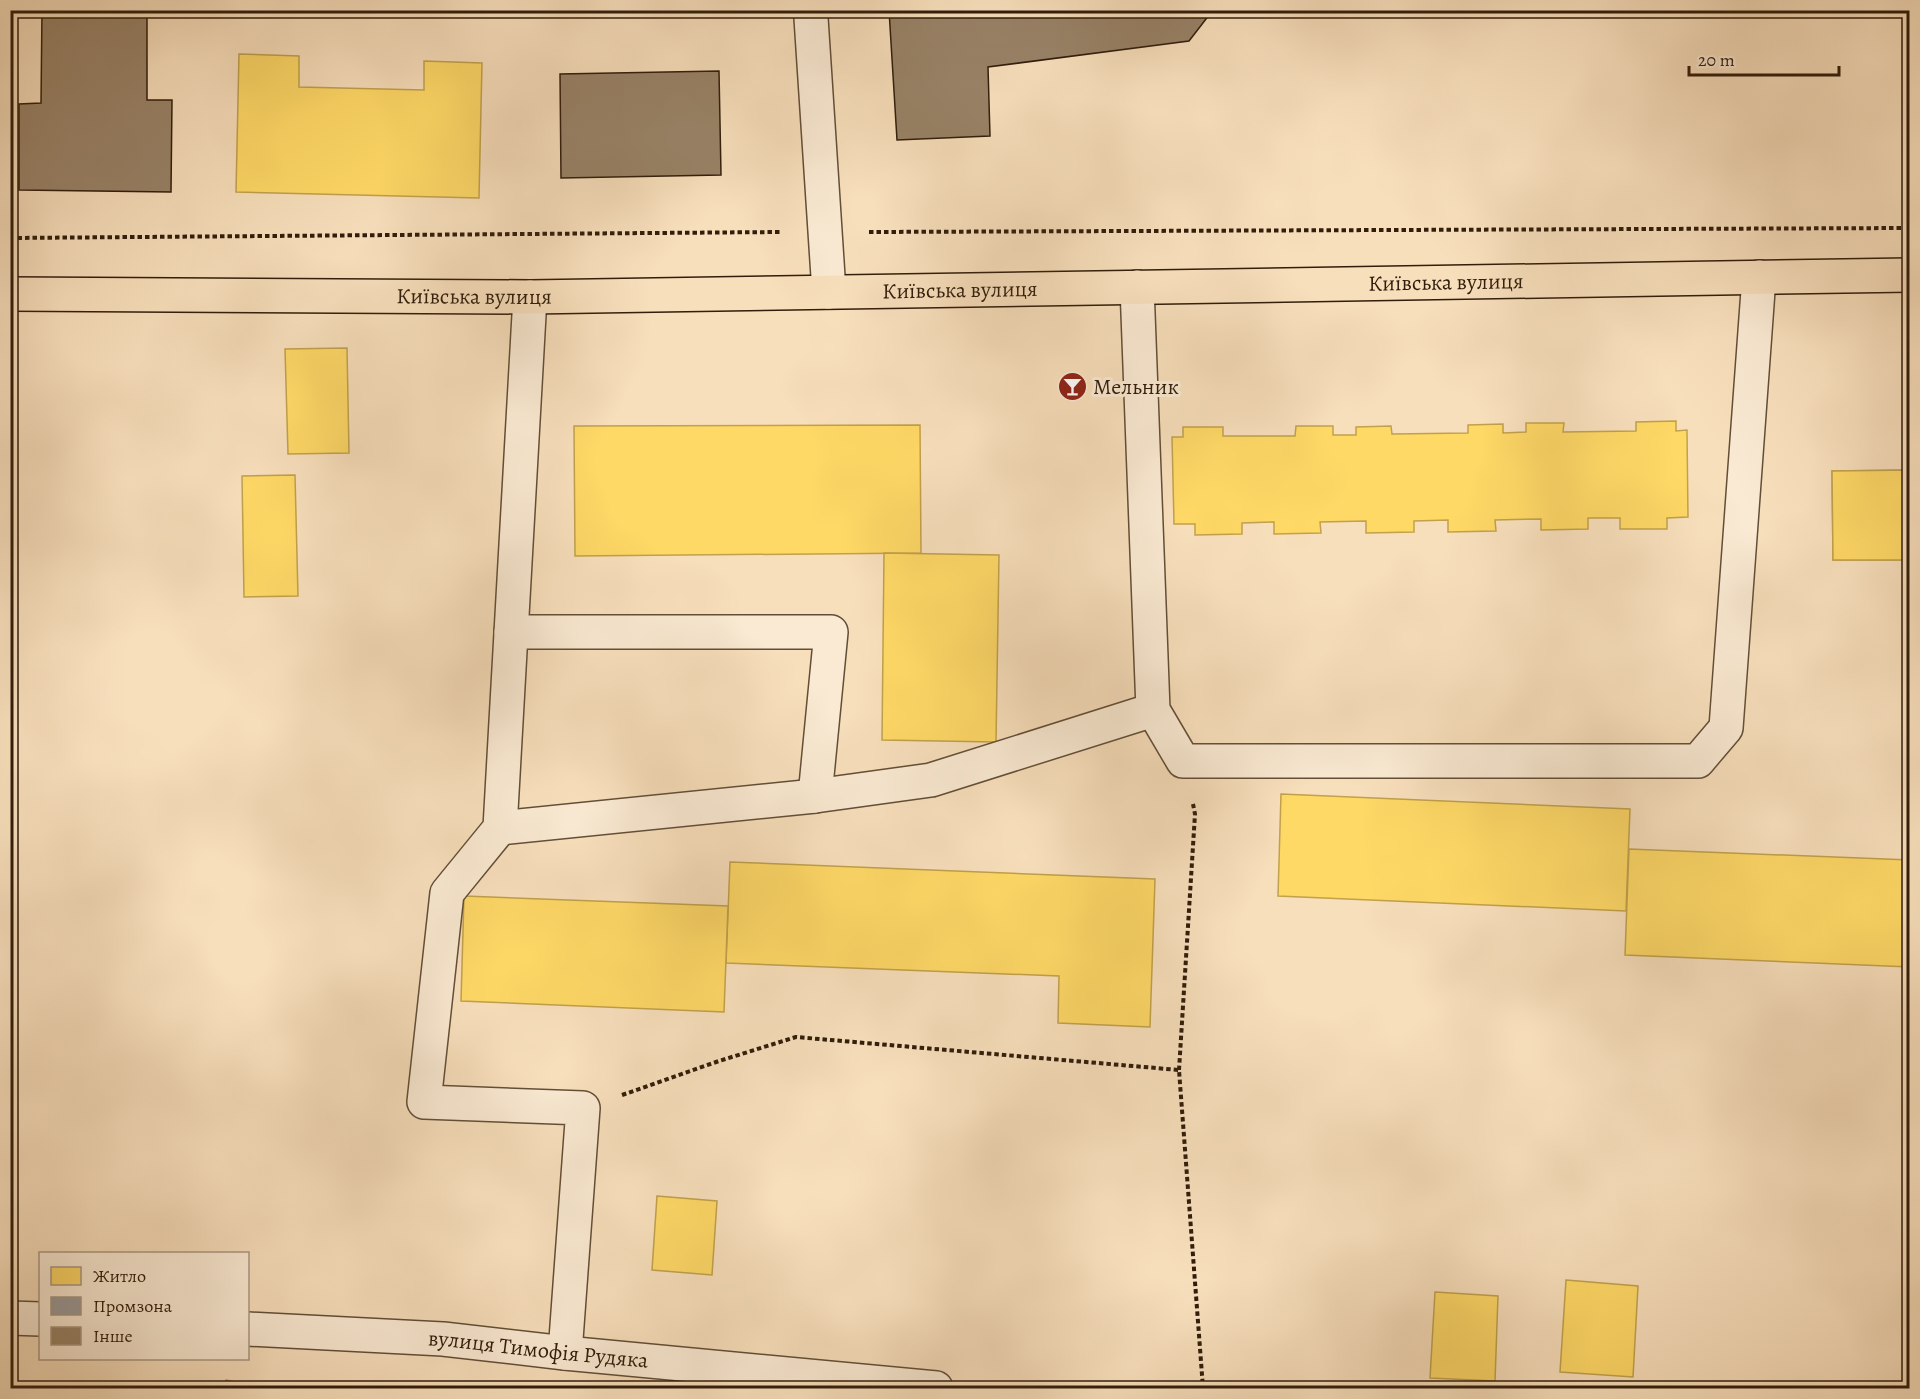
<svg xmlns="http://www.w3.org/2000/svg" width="1920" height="1399" font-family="Alegreya,serif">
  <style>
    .homes { fill: #ffd966; stroke: #c1a14b; stroke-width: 1.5 }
    .industry { fill: #999; stroke: #7a746e; stroke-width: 1.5 }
    .building { fill: #988267; stroke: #301d0b; stroke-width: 1.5 }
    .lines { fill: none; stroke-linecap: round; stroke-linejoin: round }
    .minor-casing { stroke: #624e37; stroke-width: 36 }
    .major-casing { stroke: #301d0b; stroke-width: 36 }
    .path { stroke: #301d0b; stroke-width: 4; stroke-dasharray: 4.5 3; stroke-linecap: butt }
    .minor { stroke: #faead3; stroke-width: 33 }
    .major { stroke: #f8dfbc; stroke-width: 33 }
    .labels { text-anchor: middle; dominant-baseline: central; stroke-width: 6; stroke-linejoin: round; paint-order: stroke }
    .street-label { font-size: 22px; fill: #301d0b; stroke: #faead3 }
    .poi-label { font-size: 22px; fill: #301d0b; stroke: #faead3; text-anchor: start }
  </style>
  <rect width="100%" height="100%" fill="#f8dfbc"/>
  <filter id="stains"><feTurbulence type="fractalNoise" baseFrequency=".00333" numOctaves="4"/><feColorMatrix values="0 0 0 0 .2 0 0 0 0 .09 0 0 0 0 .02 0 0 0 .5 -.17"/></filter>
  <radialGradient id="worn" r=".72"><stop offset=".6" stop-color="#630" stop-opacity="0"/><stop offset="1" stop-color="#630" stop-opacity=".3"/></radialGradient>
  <!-- homes -->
  <g class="homes">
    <path d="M239 54 299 56V87L424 90V61L482 63 479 198 236 192Z"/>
    <path d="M347 348 349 453 288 454 285 349Z"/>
    <path d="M1676 421V431L1687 430 1688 517 1667 518V529H1620V518H1588V529L1541 530V519L1495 520 1496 531 1448 532V520L1414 521V532L1366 533V521L1320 522 1321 533 1274 534V522L1242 523V534L1195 535V524H1174L1172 437H1183V427H1223V436H1295L1296 426H1333V435H1356V427L1391 426 1392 434 1468 433V425L1503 424V433L1526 432V423H1564L1563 432 1636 431V422Z"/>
    <path d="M920 425 921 553 575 556 574 426Z"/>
    <path d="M1910 470V560H1833L1832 471Z"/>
    <path d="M1910 470V560H1833L1832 471Z"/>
    <path d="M295 475 298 596 244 597 242 476Z"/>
    <path d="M884 553 999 555 996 742 882 740Z"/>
    <path d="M1281 794 1630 809 1626 911 1278 896Z"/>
    <path d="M1629 849 1910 860V967L1625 955Z"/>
    <path d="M730 862 1155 879 1150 1027 1058 1023 1059 976 726 963Z"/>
    <path d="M464 896 728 906 724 1012 461 1001Z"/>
    <path d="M657 1196 717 1201 712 1275 652 1270Z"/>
    <path d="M1566 1280 1638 1286 1633 1377 1560 1372Z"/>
    <path d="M1435 1292 1498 1296 1495 1381 1430 1378Z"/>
    <path d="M226 1380 268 1388H224Z"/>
  </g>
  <!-- industry -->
  <path class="industry" d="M1704 1384 1736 1388H1704Z"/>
  <!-- building -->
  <g class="building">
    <path d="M42 10H147V100H172L171 192 19 190V104L41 103Z"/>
    <path d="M889 10 933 11 1213 10 1189 41 988 67 990 136 897 140Z"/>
    <path d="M719 71 721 175 561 178 560 74Z"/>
  </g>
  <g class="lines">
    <defs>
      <g id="minor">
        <path d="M811 18 829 292"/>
        <path d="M1137 287 1153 710 1183 761H1698L1726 728 1759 277"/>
        <path d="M530 297 500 828 447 893 424 1102 583 1108 565 1353"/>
        <path d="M511 632H831L815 796"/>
        <path d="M500 828 815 796 931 780 1153 710"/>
        <path d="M10 1318 40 1319"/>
        <path id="s1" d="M248 1329 443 1339 565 1353 936 1388"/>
      </g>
      <g id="major">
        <path id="s2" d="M10 294 530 297 1910 275"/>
      </g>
    </defs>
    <!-- minor casing -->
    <use href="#minor" class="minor-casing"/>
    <!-- major casing -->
    <use href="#major" class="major-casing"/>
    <!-- path -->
    <g class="path">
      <path d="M869 232 1910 228"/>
      <path d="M10 238 781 232"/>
      <path d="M1179 1070 1195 814 1193 804"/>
      <path d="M622 1095 719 1061 796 1037 1179 1070 1203 1388"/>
    </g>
    <!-- minor -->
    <use href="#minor" class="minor"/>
    <!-- major -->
    <use href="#major" class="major"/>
  </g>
  <!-- icons -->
  <defs>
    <symbol id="bar-disc" viewBox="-11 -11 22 22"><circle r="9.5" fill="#8f2418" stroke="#faead3"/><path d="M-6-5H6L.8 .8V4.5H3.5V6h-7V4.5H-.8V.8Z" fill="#fff"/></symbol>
  </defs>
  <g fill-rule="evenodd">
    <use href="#bar-disc" x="1056" y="370" width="33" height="33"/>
  </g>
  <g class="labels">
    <!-- street labels -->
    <g class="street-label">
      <text stroke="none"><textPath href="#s2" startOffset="1436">Київська вулиця</textPath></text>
      <text stroke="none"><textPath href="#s2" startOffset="950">Київська вулиця</textPath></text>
      <text stroke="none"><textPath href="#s2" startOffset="464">Київська вулиця</textPath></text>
      <text stroke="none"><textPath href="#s1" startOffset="291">вулиця Тимофія Рудяка</textPath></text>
    </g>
    <!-- poi labels -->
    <g class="poi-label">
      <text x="1093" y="387">Мельник</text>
    </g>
  </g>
  <!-- margin -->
  <rect width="1920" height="1399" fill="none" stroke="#f8dfbc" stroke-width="36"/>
  <rect x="12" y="12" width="1896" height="1375" fill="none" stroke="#301d0b" stroke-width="3"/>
  <rect x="18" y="18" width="1884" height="1363" fill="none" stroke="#301d0b" stroke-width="1.5"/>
  <!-- legend -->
  <rect x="39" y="1252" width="210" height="108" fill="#faead3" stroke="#a99883" stroke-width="1.5"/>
  <rect x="51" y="1267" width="30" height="18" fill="#ffd966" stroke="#a99883" stroke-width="1.5"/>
  <text x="93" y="1282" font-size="18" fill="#301d0b">Житло</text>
  <rect x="51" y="1297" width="30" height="18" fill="#999999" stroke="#a99883" stroke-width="1.5"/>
  <text x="93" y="1312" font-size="18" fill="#301d0b">Промзона</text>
  <rect x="51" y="1327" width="30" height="18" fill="#988267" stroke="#a99883" stroke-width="1.5"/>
  <text x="93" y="1342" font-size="18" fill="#301d0b">Інше</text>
  <!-- scale -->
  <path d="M1689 66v9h150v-9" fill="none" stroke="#301d0b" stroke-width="3"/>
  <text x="1698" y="66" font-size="18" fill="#301d0b" stroke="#faead3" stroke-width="4.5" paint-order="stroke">20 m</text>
  <rect width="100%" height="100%" filter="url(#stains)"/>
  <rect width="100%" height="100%" fill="url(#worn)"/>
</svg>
